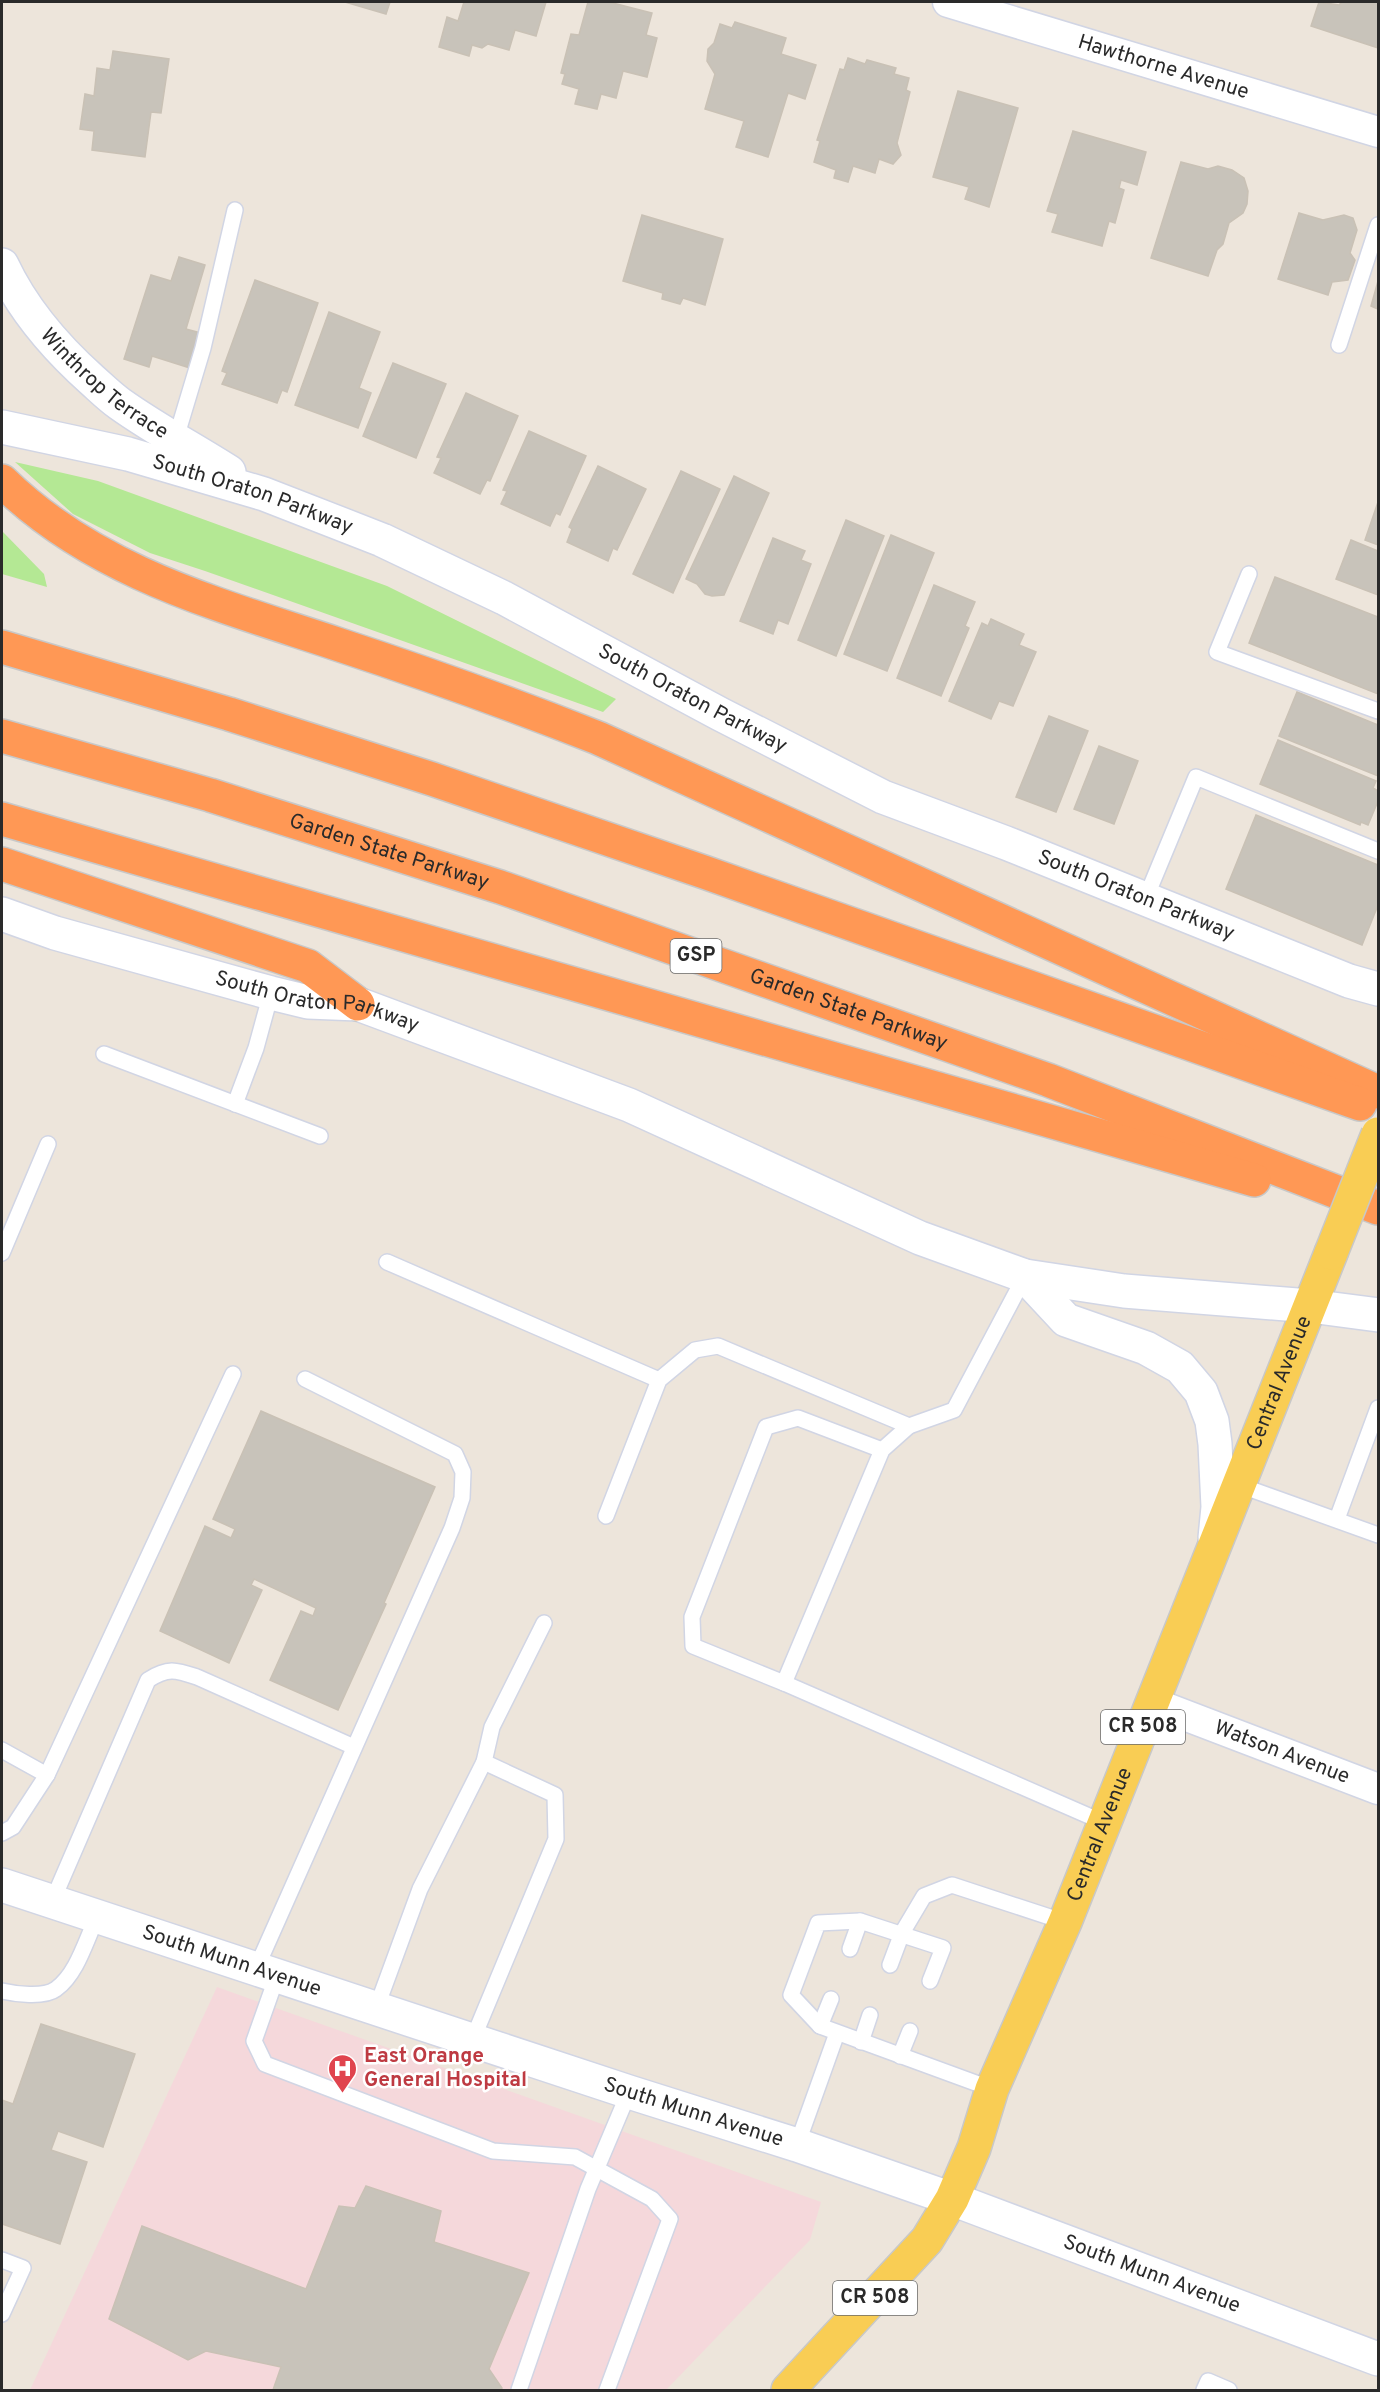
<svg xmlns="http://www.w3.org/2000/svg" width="1380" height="2392" font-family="Overpass,sans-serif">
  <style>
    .medical { fill: #f5d8db }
    .green { fill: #b4e894 }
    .building { fill: #c8c3ba; stroke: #c9c1b5; stroke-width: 1.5 }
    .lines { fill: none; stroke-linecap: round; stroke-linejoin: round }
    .service-casing { stroke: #d1d5e4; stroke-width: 18 }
    .minor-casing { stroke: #d1d5e4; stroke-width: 33 }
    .secondary-casing { stroke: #d1d5e4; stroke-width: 36 }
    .primary-casing { stroke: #c8c8c8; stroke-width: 36 }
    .motorway-casing { stroke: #c8c8c8; stroke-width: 36 }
    .service { stroke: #fff; stroke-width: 15 }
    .minor { stroke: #fff; stroke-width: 30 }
    .secondary { stroke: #fff; stroke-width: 33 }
    .primary { stroke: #f9cd54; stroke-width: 33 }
    .motorway { stroke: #ff9855; stroke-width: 33 }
    .primary-bridge-casing { stroke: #c8c8c8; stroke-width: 36; stroke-linecap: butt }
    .primary-bridge { stroke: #f9cd54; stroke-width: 33 }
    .labels { text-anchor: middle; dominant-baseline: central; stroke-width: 5; stroke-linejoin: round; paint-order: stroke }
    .shield { fill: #fff; stroke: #6a6a6a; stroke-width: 1.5 }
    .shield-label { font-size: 20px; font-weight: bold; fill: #2a2a2a }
    .street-label { font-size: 21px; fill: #2a2a2a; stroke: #fff }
    .health-label { font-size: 21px; font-weight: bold; fill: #be3a42; stroke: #fff; text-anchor: start }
  </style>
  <rect width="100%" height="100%" fill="#ede5db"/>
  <!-- medical -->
  <path class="medical" d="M217 1987 821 2202 810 2240 666 2390H30Z"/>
  <!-- green -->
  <g class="green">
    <path d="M15 462 98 481 387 586 616 699 603 712 205 571 150 553 73 514Z"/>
    <path d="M2 531 44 574 47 587 2 574Z"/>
  </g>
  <!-- building -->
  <g class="building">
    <path d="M345 2H390L386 14Z"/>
    <path d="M464 2H546L536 36 515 30 509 50 488 44 482 48 472 45 469 56 439 47 447 17 458 21Z"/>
    <path d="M588 2H609L652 13 646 35 657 38 647 77 623 71 616 98 601 94 597 109 575 104 579 89 562 84 565 74 561 73 571 34 579 35Z"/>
    <path d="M1319 2 1339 5 1342 2H1378V48L1311 26Z"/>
    <path d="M735 22 786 38 781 54 816 65 805 99 788 93 768 157 736 147 744 121 705 109 715 74 707 61 708 49 714 43 720 24 732 28Z"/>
    <path d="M113 51 169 59 161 113 151 112 145 157 92 150 94 131 80 129 85 94 94 96 97 68 110 70Z"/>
    <path d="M848 58 865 64 867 60 896 68 894 74 909 78 906 90 910 92 897 143 901 155 893 164 879 159 875 173 853 166 848 182 834 178 836 170 814 162 820 141 817 140 840 69 844 70Z"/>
    <path d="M958 91 1018 108 989 207 965 199 969 187 933 177Z"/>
    <path d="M1073 131 1146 152 1137 185 1121 180 1119 188 1124 190 1115 223 1109 221 1102 246 1052 232 1058 214 1047 211Z"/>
    <path d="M1181 162 1208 169 1218 166 1232 170 1244 178 1248 191 1247 204 1243 213 1229 223 1223 244 1217 250 1208 276 1151 258Z"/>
    <path d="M1299 213 1323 220 1344 215 1353 218 1357 230 1350 253 1355 260 1348 280 1332 282 1328 295 1278 279Z"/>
    <path d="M642 215 723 239 705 305 683 298 680 304 662 299 663 293 623 281Z"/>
    <path d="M179 257 205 265 186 329 201 333 190 368 152 356 149 367 124 359 151 275 171 281Z"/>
    <path d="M255 280 318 303 287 392 282 390 277 403 222 384 227 373 222 371Z"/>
    <path d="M1378 281V309L1371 306Z"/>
    <path d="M329 312 380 332 359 388 371 393 358 428 295 405Z"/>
    <path d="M393 363 446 384 416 458 363 436Z"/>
    <path d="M466 393 518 416 490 481 487 480 480 494 434 473 441 458 437 457Z"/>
    <path d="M529 431 586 456 560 515 556 513 550 526 501 504 507 491 503 490Z"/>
    <path d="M598 466 646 489 617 550 613 548 608 561 567 542 572 529 569 527Z"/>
    <path d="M681 471 720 489 673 593 633 574Z"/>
    <path d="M734 476 769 493 724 595 712 596 705 594 697 584 686 579Z"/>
    <path d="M1378 502V545L1365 540Z"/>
    <path d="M846 520 884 536 836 656 798 640Z"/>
    <path d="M891 535 934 553 887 671 844 654Z"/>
    <path d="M773 538 805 551 801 560 811 564 788 624 778 620 773 634 740 621Z"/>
    <path d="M1351 540 1378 551V595L1336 579Z"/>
    <path d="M1275 577 1378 617V694L1249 643Z"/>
    <path d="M934 585 975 602 965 626 969 628 941 696 897 678Z"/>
    <path d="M991 619 1024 634 1019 645 1036 652 1013 706 999 701 991 719 949 701 982 623 988 626Z"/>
    <path d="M1297 692 1378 725V776L1279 736Z"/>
    <path d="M1049 716 1088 731 1056 812 1016 797Z"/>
    <path d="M1278 740 1376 781 1373 788 1378 791V801L1368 825 1361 822 1360 825 1260 784Z"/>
    <path d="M1099 746 1138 761 1114 824 1074 809Z"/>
    <path d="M1256 815 1378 865V905L1362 945 1226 889Z"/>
    <path d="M261 1411 435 1487 384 1603 386 1604 338 1710 270 1680 301 1611 313 1616 316 1608 254 1579 251 1585 262 1590 229 1663 160 1631 205 1526 231 1538 235 1529 213 1519Z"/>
    <path d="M41 2024 135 2054 103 2147 58 2131 51 2150 87 2162 60 2244 2 2224V2100L13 2104Z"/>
    <path d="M366 2186 441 2211 434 2242 529 2273 489 2369 502 2388 501 2390H273L281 2367 206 2351 188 2360 109 2319 142 2226 306 2289 339 2206 355 2208Z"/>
  </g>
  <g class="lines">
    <defs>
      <g id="service">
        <path d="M1339 345 1378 225"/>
        <path d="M176 438 203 348 235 210"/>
        <path d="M1249 574 1217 652 1378 711"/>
        <path d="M1145 900 1196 777 1378 851"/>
        <path d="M104 1054 320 1136"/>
        <path d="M235 1104 256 1048 271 993"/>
        <path d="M2 1253 48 1144"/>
        <path d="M387 1262 659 1380"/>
        <path d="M882 1450 798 1418 766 1427 692 1617 693 1646 784 1683 1105 1823"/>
        <path d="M1239 1485 1378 1535"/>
        <path d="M606 1516 659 1380 695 1350 718 1346 909 1426 954 1410 1025 1276"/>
        <path d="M1337 1519 1378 1408"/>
        <path d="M784 1683 882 1450 909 1426"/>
        <path d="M2 1750 47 1775"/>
        <path d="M2 1833 13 1827 47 1775 233 1374"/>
        <path d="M52 1902 148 1680C168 1667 176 1670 197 1677L354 1747"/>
        <path d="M850 1949 860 1921 943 1948 930 1981"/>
        <path d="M890 1965 902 1933 924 1896 952 1885 1065 1922"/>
        <path d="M256 1969 452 1528 462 1498 463 1472 455 1454 305 1379"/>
        <path d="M277 1976 254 2041 265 2064 493 2151 575 2157 652 2199 670 2219 607 2390"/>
        <path d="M2 1991C15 1994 44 1998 56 1989 77 1974 86 1940 97 1917"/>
        <path d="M831 1999 820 2026 992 2089"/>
        <path d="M376 2009 420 1889 484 1762 492 1727 544 1623"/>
        <path d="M820 2026 791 1995 818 1923 860 1921"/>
        <path d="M472 2041 556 1839 555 1795 484 1762"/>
        <path d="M861 2042 870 2015"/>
        <path d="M900 2056 910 2031"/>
        <path d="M797 2145 837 2033"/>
        <path d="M2 2260 23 2268 2 2314"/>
        <path d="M519 2390 588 2189 629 2092"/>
        <path d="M1204 2390 1208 2381 1229 2390"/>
      </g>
      <g id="minor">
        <path id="s1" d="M948 2 1378 132"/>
        <path id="s2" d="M1153 1703 1378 1789"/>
      </g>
      <g id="secondary">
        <path id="s3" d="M2 265C23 310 54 346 92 380 101 388 110 397 120 404 155 429 193 449 229 472"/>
        <path id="s4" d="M2 427 128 454 264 494 382 540 504 598 720 714 883 797 1006 843 1349 981 1378 989"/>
        <path id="s5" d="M2 914 55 933 271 993 308 1002 358 1004 629 1105 920 1238 1025 1276 1124 1291 1310 1306 1378 1315"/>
        <path d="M1025 1276 1066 1320 1146 1348 1180 1367 1201 1392 1212 1421 1215 1444 1218 1507 1215 1538"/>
        <path id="s6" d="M2 1885 629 2092 797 2145 952 2199 1378 2359"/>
      </g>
      <g id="primary">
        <path id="s7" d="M788 2390 927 2240 952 2199 974 2148 992 2089 1065 1922 1331 1253"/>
      </g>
      <g id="motorway">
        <path d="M2 481C95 572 217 604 337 644 425 673 512 704 598 738L1378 1092"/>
        <path d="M2 647 229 714 432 779 704 872 1360 1104"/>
        <path id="s8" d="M2 736 210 795 500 887 1048 1080 1378 1208"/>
        <path d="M2 819 1254 1180"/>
        <path d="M2 864 308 966 358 1004"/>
      </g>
    </defs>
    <!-- service casing -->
    <use href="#service" class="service-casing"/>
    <!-- minor casing -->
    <use href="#minor" class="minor-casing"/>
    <!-- secondary casing -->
    <use href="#secondary" class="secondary-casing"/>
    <!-- primary casing -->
    <use href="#primary" class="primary-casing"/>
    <!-- motorway casing -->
    <use href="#motorway" class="motorway-casing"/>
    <!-- service -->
    <use href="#service" class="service"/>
    <!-- minor -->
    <use href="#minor" class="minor"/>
    <!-- secondary -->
    <use href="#secondary" class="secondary"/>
    <!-- primary -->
    <use href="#primary" class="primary"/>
    <!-- motorway -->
    <use href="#motorway" class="motorway"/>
    <defs>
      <path id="primary-bridge" d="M1331 1253 1378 1134"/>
    </defs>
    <!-- primary-bridge casing -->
    <use href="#primary-bridge" class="primary-bridge-casing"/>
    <!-- primary-bridge -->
    <use href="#primary-bridge" class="primary-bridge"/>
  </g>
  <!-- icons -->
  <defs>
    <symbol id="hospital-pin" viewBox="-11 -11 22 30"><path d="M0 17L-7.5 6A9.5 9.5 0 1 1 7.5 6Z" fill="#e0444e" stroke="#fff"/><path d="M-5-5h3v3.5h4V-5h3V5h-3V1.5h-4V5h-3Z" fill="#fff"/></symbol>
  </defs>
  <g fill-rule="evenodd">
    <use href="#hospital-pin" x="326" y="2052" width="33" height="45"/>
  </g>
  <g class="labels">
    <!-- shield labels -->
    <g class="shield">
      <rect x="670.5" y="939" width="51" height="34" rx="4.5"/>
      <rect x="1101" y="1710" width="84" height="34" rx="4.5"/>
      <rect x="833" y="2281" width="84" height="34" rx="4.5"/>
    </g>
    <g class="shield-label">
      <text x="696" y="956">GSP</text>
      <text x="1143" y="1727">CR 508</text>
      <text x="875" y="2298">CR 508</text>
    </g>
    <!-- street labels -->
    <g class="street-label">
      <text stroke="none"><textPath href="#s1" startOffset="225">Hawthorne Avenue</textPath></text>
      <text stroke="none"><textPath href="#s3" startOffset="159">Winthrop Terrace</textPath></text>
      <text stroke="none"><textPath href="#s4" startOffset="260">South Oraton Parkway</textPath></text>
      <text stroke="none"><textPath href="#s4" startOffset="746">South Oraton Parkway</textPath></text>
      <text stroke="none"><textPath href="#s8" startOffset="404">Garden State Parkway</textPath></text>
      <text stroke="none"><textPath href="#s4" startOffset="1232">South Oraton Parkway</textPath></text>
      <text stroke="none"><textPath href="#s5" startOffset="328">South Oraton Parkway</textPath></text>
      <text stroke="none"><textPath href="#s8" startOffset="890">Garden State Parkway</textPath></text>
      <text stroke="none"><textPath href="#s7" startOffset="1132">Central Avenue</textPath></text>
      <text stroke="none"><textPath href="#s2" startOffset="138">Watson Avenue</textPath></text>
      <text stroke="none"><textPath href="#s7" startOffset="646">Central Avenue</textPath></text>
      <text stroke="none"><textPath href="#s6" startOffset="242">South Munn Avenue</textPath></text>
      <text stroke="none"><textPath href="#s6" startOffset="728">South Munn Avenue</textPath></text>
      <text stroke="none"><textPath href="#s6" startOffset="1214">South Munn Avenue</textPath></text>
    </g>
    <!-- health labels -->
    <g class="health-label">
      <text x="364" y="2056">East Orange<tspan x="364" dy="24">General Hospital</tspan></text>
    </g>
  </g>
  <!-- border -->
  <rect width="1380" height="2392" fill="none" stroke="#2a2a2a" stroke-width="6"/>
</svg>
